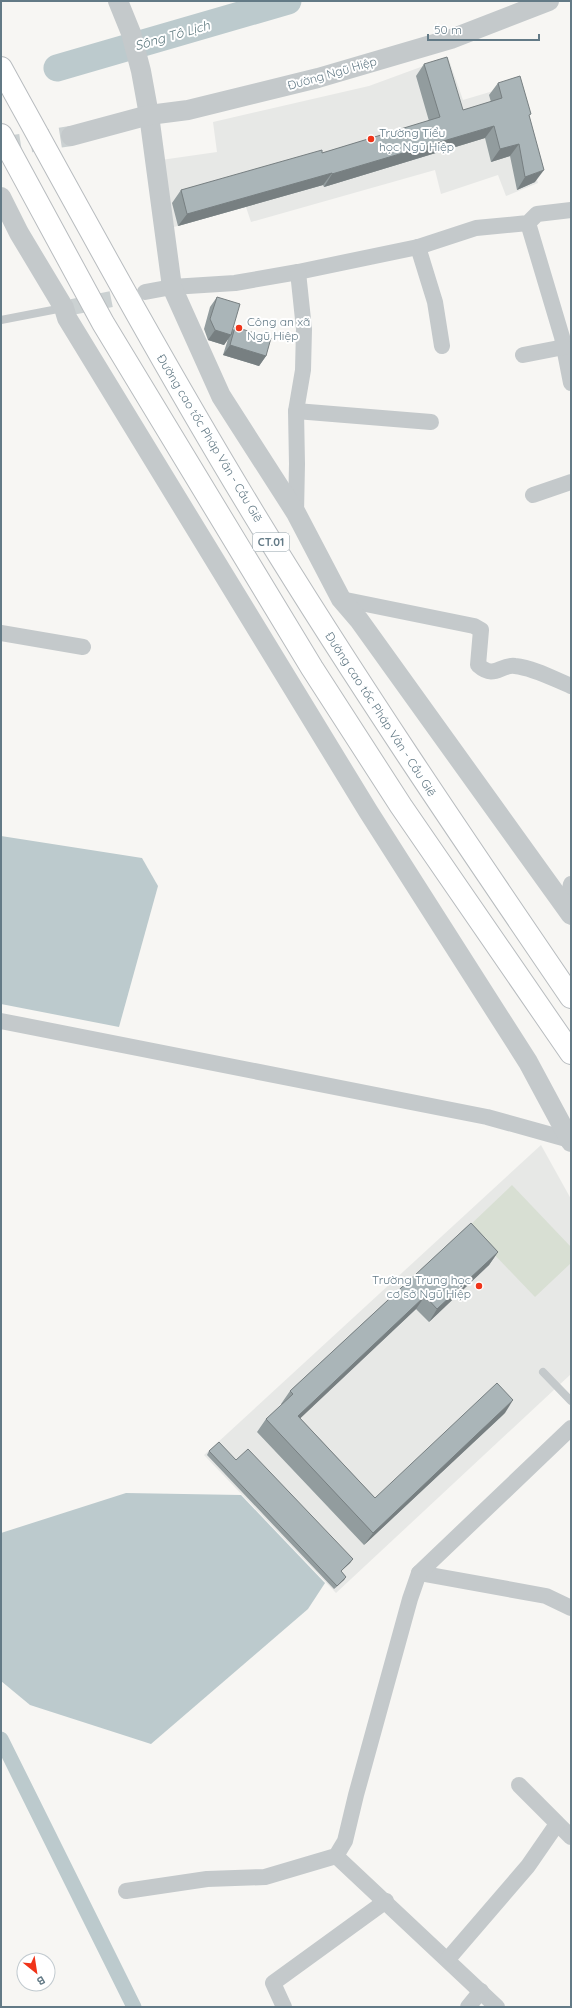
<svg xmlns="http://www.w3.org/2000/svg" width="572" height="2008" font-family="Quicksand,sans-serif">
  <style>
    .built { fill: #e7e8e6 }
    .green { fill: #d8dfd3 }
    .water { fill: #bccacd }
    .lines { fill: none; stroke-linecap: round; stroke-linejoin: round }
    .canal { stroke: #bccacd; stroke-width: 15 }
    .river { stroke: #bccacd; stroke-width: 27 }
    .minor-tunnel { stroke: #cbd1d2; stroke-width: 16; stroke-dasharray: 16 8; stroke-linecap: butt }
    .tertiary-tunnel { stroke: #cbd1d2; stroke-width: 20; stroke-dasharray: 20 10; stroke-linecap: butt }
    .motorway-casing { stroke: #b8bcbf; stroke-width: 24 }
    .service { stroke: #c4c9cb; stroke-width: 8 }
    .minor { stroke: #c4c9cb; stroke-width: 16 }
    .tertiary { stroke: #c4c9cb; stroke-width: 20 }
    .motorway { stroke: #fff; stroke-width: 22 }
    .wall { fill: #929c9e }
    .shaded-wall { fill: #777f81 }
    .building { fill: #aab5b8; stroke: #777f81 }
    .poi-dot { fill: #f03419; stroke: #fff; stroke-width: 1.5 }
    .labels { text-anchor: middle; dominant-baseline: central; stroke-width: 4; stroke-linejoin: round; paint-order: stroke }
    .shield { fill: #fff; stroke: #92a2aa; stroke-width: 1 }
    .shield-label { font-size: 11px; font-weight: bold; fill: #637a86 }
    .street-label { font-size: 12px; fill: #637a86; stroke: #fff }
    .poi-label { font-size: 12px; fill: #637a86; stroke: #fff; text-anchor: start }
    .water-label { font-size: 13px; font-style: italic; fill: #5a767c; stroke: #fff }
  </style>
  <rect width="100%" height="100%" fill="#f7f6f3"/>
  <!-- built -->
  <g class="built">
    <path d="M448 57 463 100 510 86 538 183 506 196 498 175 441 194 435 170 251 222 246 207 174 227 161 160 217 152 213 122 369 86Z"/>
    <path d="M541 1145 571 1199V1374L336 1593 204 1455Z"/>
  </g>
  <!-- green -->
  <path class="green" d="M512 1185 571 1247V1263L535 1297 468 1227Z"/>
  <!-- water -->
  <g class="water">
    <path d="M1 836 142 858 158 886 119 1027 1 1004Z"/>
    <path d="M126 1493 241 1495 325 1583 308 1609 151 1744 30 1705 1 1681V1533Z"/>
  </g>
  <g class="lines">
    <!-- canal -->
    <path class="canal" d="M1 1739 134 2007"/>
    <!-- river -->
    <path class="river" d="M57 68 288 1"/>
    <!-- minor-tunnel -->
    <path class="minor-tunnel" d="M72 307 136 294"/>
    <!-- tertiary-tunnel -->
    <path class="tertiary-tunnel" d="M1 147 71 136"/>
    <defs>
      <g id="motorway">
        <path d="M1 68C83 217 164 366 252 511 353 677 462 837 571 997"/>
        <path d="M1 135 103 323 312 668 401 806 571 1053"/>
      </g>
    </defs>
    <!-- motorway casing -->
    <use href="#motorway" class="motorway-casing"/>
    <!-- service -->
    <g class="service">
      <path d="M1 320 63 308"/>
      <path d="M543 1372 571 1401"/>
    </g>
    <!-- minor -->
    <g class="minor">
      <path d="M528 223 562 337 571 383"/>
      <path d="M418 247 435 302 442 346"/>
      <path d="M145 292 172 287 235 283 298 272 418 247 476 228 528 223 537 214 571 210"/>
      <path d="M523 355 564 347"/>
      <path d="M296 411 431 422"/>
      <path d="M533 495 571 482"/>
      <path d="M296 513 297 464 296 411 303 370 304 329 298 272"/>
      <path d="M341 599 474 626 481 630 478 665C495 680 500 664 515 666 534 668 554 679 571 686"/>
      <path d="M1 633 83 647"/>
      <path d="M566 908 571 884"/>
      <path d="M1 1021 487 1117 570 1140"/>
      <path d="M419 1573 546 1596 571 1608"/>
      <path d="M519 1785 571 1837"/>
      <path d="M336 1856 497 2007"/>
      <path d="M126 1891 207 1879 265 1877 336 1856 345 1841 356 1795 410 1599 419 1573 571 1428"/>
      <path d="M448 1959 528 1866 557 1824"/>
      <path d="M284 2007 273 1983 386 1901"/>
      <path d="M468 2007 481 1991"/>
    </g>
    <!-- tertiary -->
    <g class="tertiary">
      <path d="M118 1 131 33 141 71 149 115 172 287 221 396 296 513 341 599 359 620 571 915"/>
      <path d="M71 136 149 115 188 110 318 78 451 39 549 1"/>
      <path d="M1 197 19 233 64 308 67 318 368 811 528 1062 571 1142"/>
    </g>
    <!-- motorway -->
    <use href="#motorway" class="motorway"/>
  </g>
  <!-- wall -->
  <g class="wall">
    <path d="M424 64 463 110 491 102 489 95 498 83 529 117 535 182 517 190 510 156 491 162 485 138 324 187 323 185 178 226 172 203 181 190 322 153 429 121 416 76Z"/>
    <path d="M217 297 231 333 235 327 266 356 259 366 223 355 228 339 224 345 208 340 204 329 210 307Z"/>
    <path d="M471 1223 498 1252 489 1265 429 1322 416 1309 300 1418 375 1498 505 1413 364 1545 257 1432 266 1419 282 1405 281 1404 290 1391Z"/>
    <path d="M209 1451 236 1460 353 1559 350 1563 341 1571 346 1577 344 1580 334 1589 207 1455Z"/>
  </g>
  <!-- shaded-wall -->
  <g class="shaded-wall">
    <path d="M494 126 485 138 324 187 332 174Z"/>
    <path d="M519 144 510 156 491 162 500 149Z"/>
    <path d="M544 170 535 182 517 190 525 177Z"/>
    <path d="M332 173 323 185 178 226 187 214Z"/>
    <path d="M215 330 231 335 224 345 208 340Z"/>
    <path d="M230 345 266 356 259 366 223 355Z"/>
    <path d="M498 1252 489 1265 429 1322 437 1309Z"/>
    <path d="M425 1296 416 1309 289 1429 298 1416Z"/>
    <path d="M513 1400 505 1413 364 1545 373 1533Z"/>
    <path d="M353 1559 350 1563 338 1574Z"/>
    <path d="M346 1577 344 1580 334 1589Z"/>
  </g>
  <!-- building -->
  <g class="building">
    <path d="M447 57 463 110 502 98 498 83 520 76 531 114 529 115 544 170 525 177 519 144 500 149 494 126 332 174V173L187 214 181 190 322 150V153L440 117 424 64Z"/>
    <path d="M217 297 240 304 231 335 215 330 210 319Z"/>
    <path d="M235 327 271 338 266 356 230 345Z"/>
    <path d="M471 1223 498 1252 437 1309 425 1296 298 1416 375 1498 497 1383 513 1400 373 1533 266 1419 293 1394 290 1391Z"/>
    <path d="M219 1442 236 1460 248 1449 353 1559 341 1571 346 1577 337 1586 209 1451Z"/>
  </g>
  <!-- markers -->
  <g class="poi-dot">
    <circle cx="371" cy="139" r="4"/>
    <circle cx="239" cy="328" r="4"/>
    <circle cx="479" cy="1286" r="4"/>
  </g>
  <g class="labels">
    <!-- shield labels -->
    <rect class="shield" x="253" y="533" width="36" height="18" rx="3"/>
    <g class="shield-label">
      <text x="271" y="542">CT.01</text>
    </g>
    <!-- street labels -->
    <g class="street-label">
      <text transform="translate(332 73) rotate(-16)">Đường Ngũ Hiệp</text>
      <text transform="translate(210 438) rotate(59)">Đường cao tốc Pháp Vân - Cầu Giẽ</text>
      <text transform="translate(381 714) rotate(57)">Đường cao tốc Pháp Vân - Cầu Giẽ</text>
    </g>
    <!-- poi labels -->
    <g class="poi-label">
      <text x="379" y="132">Trường Tiểu<tspan x="379" dy="14">học Ngũ Hiệp</tspan></text>
      <text x="247" y="321">Công an xã<tspan x="247" dy="14">Ngũ Hiệp</tspan></text>
      <text x="471" y="1279" text-anchor="end">Trường Trung học<tspan x="471" dy="14">cơ sở Ngũ Hiệp</tspan></text>
    </g>
    <!-- water labels -->
    <g class="water-label">
      <text transform="translate(172 35) rotate(-16)">Sông Tô Lịch</text>
    </g>
  </g>
  <!-- border -->
  <rect width="572" height="2008" fill="none" stroke="#637a86" stroke-width="4"/>
  <!-- north arrow -->
  <g transform="translate(36 1972) rotate(150)"><circle r="19" fill="#ffffff" stroke="#c1cacf"/>
  <path d="M0-3L7 15L0 10L-7 15Z" fill="#f03419"/>
  <text y="-6" font-size="11" font-weight="bold" text-anchor="middle" fill="#637a86">B</text>
  </g>
  <!-- scale -->
  <path d="M428 34v6h111v-6" fill="none" stroke="#637a86" stroke-width="2"/>
  <text x="434" y="34" font-size="12" fill="#637a86" stroke="#ffffff" stroke-width="3" paint-order="stroke">50 m</text>
</svg>
